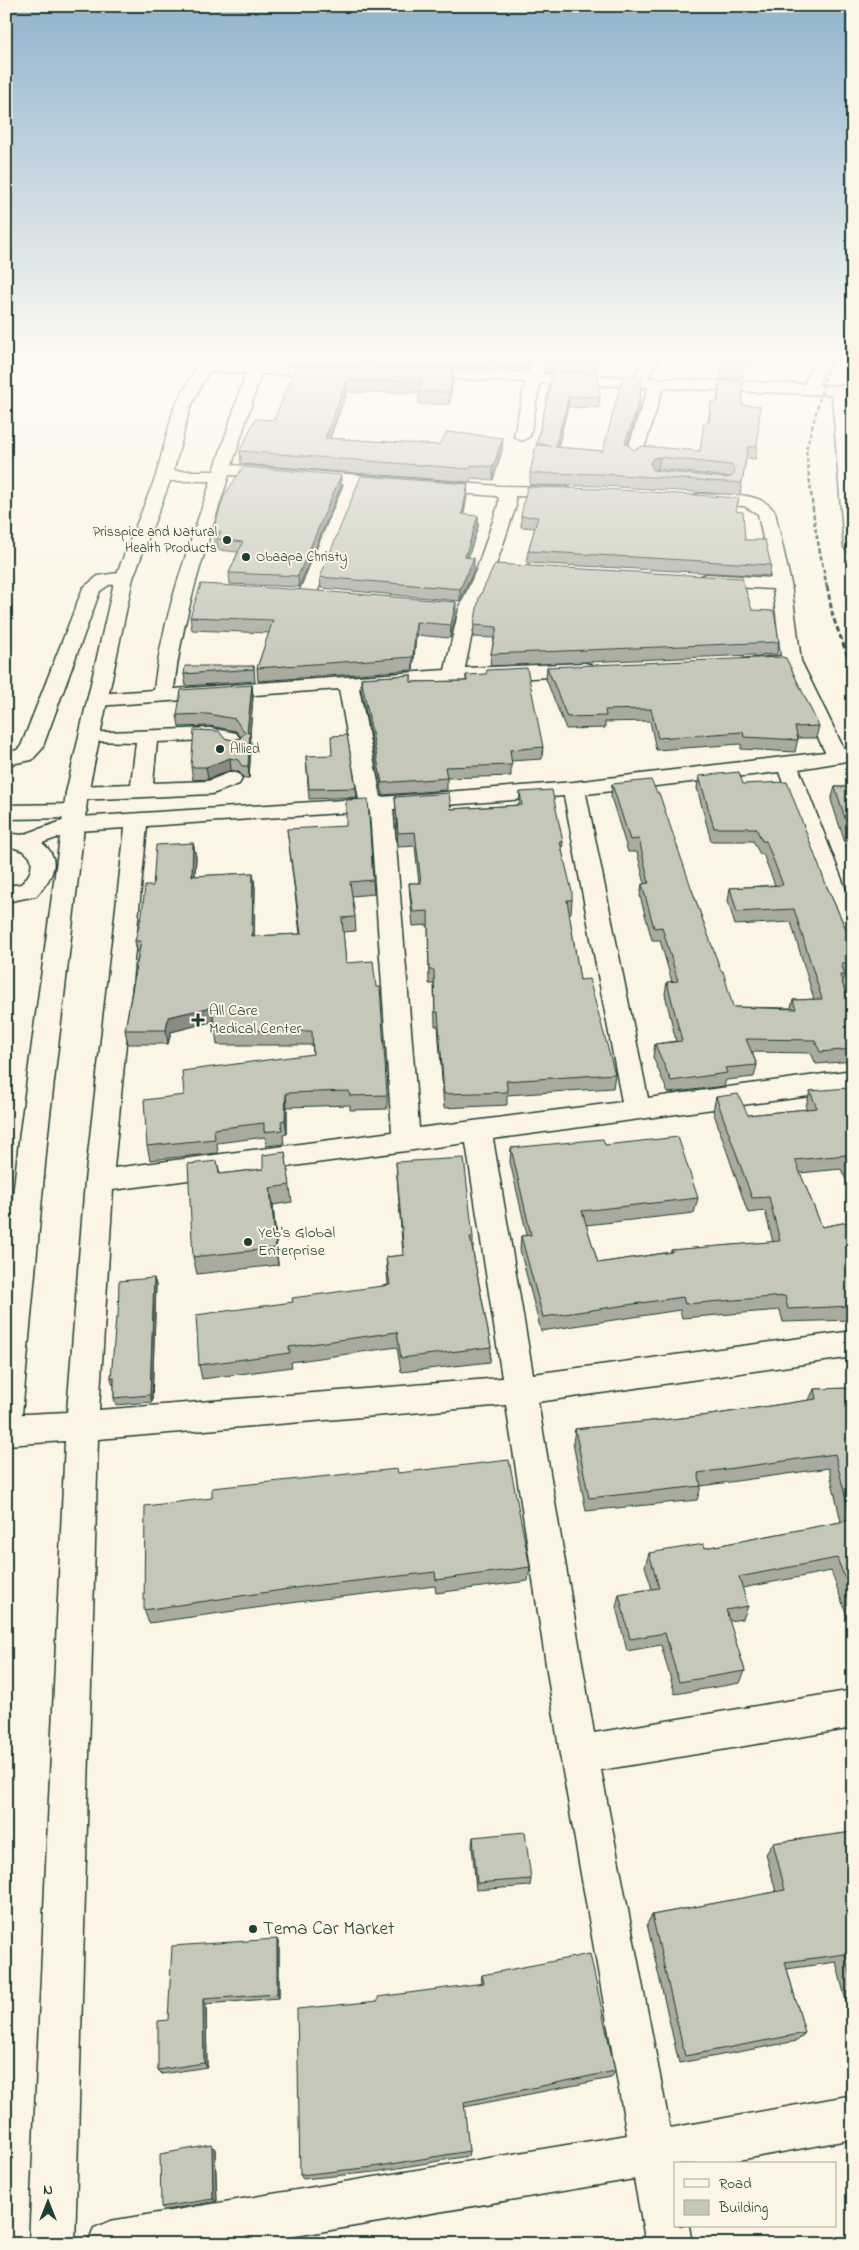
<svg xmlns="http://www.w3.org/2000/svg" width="859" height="2250" font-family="'Indie Flower',sans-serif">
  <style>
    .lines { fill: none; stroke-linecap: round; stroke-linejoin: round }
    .minor-casing { stroke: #1f3d34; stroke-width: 3 }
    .highway-casing { stroke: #1f3d34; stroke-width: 3 }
    .minor { fill: #fcf5e5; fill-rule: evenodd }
    .highway { fill: #fcf5e5; fill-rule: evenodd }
    .rail-far1 { stroke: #1f3d34; stroke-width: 2.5; stroke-dasharray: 4.5 2.5; stroke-linecap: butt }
    .rail { stroke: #1f3d34; stroke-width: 3; stroke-dasharray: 5.5 3; stroke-linecap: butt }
    .wall { fill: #a9ab9f; stroke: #1f3d34; fill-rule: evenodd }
    .shaded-wall { fill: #8a8b82; stroke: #1f3d34 }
    .building { fill: #c5c7b9; stroke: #1f3d34; fill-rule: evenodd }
    .poi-dot { fill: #1f3d34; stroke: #fcf5e5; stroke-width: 2 }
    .labels { text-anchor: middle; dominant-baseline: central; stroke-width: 4; stroke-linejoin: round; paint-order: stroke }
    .far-poi-label { font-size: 14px; fill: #1f3d34; stroke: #fcf5e5; text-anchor: start }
    .poi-label { font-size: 16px; fill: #1f3d34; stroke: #fcf5e5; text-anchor: start }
    .near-poi-label { font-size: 19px; fill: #1f3d34; stroke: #fcf5e5; text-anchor: start }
  </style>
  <rect width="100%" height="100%" fill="#fcf5e5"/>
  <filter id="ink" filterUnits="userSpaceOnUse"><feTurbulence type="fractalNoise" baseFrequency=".02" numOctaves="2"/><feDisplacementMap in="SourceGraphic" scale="10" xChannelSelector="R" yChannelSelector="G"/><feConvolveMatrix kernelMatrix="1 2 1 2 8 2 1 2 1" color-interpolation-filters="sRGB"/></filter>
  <g filter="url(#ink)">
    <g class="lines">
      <defs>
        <g id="minor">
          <path d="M253 360H268L265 365 332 367 339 371 332 375 261 374 232 465 500 486 564 487 570 488 572 492 570 496 564 497 515 496 516 506 495 568 477 609 465 668 585 663 592 665 595 669 592 673 585 675 359 688 381 797 574 782 825 752 784 667H743L740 663 743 659 781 656 773 589 707 586 701 584 698 580 701 576 707 574 771 578 758 514 744 506 695 503 692 499 695 495 701 494C724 495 760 490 775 512L791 584 801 661 844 749 853 748V760L799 769 853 908V943L844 941 825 899 779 772 586 794 648 1098 853 1070V1090L493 1139 533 1374 853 1331V1357L538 1402 594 1733 853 1690V1728L601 1770 670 2128 853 2095V2139L717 2164H675V2226H689L692 2244H646L634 2179 248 2244H87L94 2228 110 2221 627 2135 560 1755 506 1405 98 1439 75 2244H29L65 1441 6 1445V1415L67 1412 85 1181 125 828 77 831 42 843C64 860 51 880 36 896L6 902V886L21 884C29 876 33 870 31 858L24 851 6 845V833L22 835 71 818 6 819V805L76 804 84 806 87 811 80 817 359 799 339 689 97 706 90 704 87 700 90 696 97 694 154 690C162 617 188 550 211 481H164L158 480 156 476 158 472 164 471H214L246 373 203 372 196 368 203 364 250 365ZM229 475 344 484 298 595 300 599H314L316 595 360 485 496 496 499 498 498 506 477 568 459 609 445 670 174 689C182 615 207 545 229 475ZM564 796 622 1102 419 1128 393 809ZM370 811 392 1132 114 1168 147 826ZM466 1143 502 1378 99 1410 113 1190Z"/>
          <path d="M534 360 548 361 543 374 633 377 644 360H658L648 378 804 384 814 360H828L819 385 853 386V396L847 395 853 444V552L847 551 844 547 832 395 663 388 642 455 634 460 626 455 648 387 540 383 530 436 522 441 514 436 525 382 417 377 410 373 417 369 528 373Z"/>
          <path d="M124 572 130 574 133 578 130 582 109 585 100 591 42 749 32 760 6 765V753L17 750 21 746 83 588 98 576Z"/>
          <path d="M210 728 236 733 245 745 241 749 234 751 227 749 222 742 210 740 157 742 153 783 208 781 231 772 239 774 242 779 239 784 212 794 77 800 69 798 66 793 69 788 77 786 131 784 136 742 83 741 79 737 83 733Z"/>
        </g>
        <path id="highway" d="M200 360H214L190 408 172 476 133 578 88 793 48 1132 22 1414 17 1424 6 1428V1261L20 1132 66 793 115 578 156 476 174 408Z"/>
      </defs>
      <!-- minor casing -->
      <use href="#minor" class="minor-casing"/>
      <!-- highway casing -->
      <use href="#highway" class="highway-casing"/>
      <!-- minor -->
      <use href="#minor" class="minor"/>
      <!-- highway -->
      <use href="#highway" class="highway"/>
      <!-- rail-far1 -->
      <path class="rail-far1" d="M827 587 815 527 806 450 826 375 833 360"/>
      <!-- rail -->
      <path class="rail" d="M827 586 833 617 853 670"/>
    </g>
    <!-- wall -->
    <g class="wall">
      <path d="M303 360H533L528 369 303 364Z"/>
      <path d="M725 360H756L754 365 743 364 742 379 720 378 722 369Z"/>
      <path d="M546 361 597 363 596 372 546 370Z"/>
      <path d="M297 365 453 368V380L449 404H419V393L347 392 330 438 502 451 493 480 471 478 470 482 241 464 240 451 274 420Z"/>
      <path d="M553 372 600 397 599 408 568 407 558 447 603 451 639 409 627 444 634 450 700 451 708 422 711 402H717L720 380 742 405 757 447 755 459 746 458 740 495 603 486 530 485V473ZM658 469 729 477 725 478 653 470Z"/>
      <path d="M341 486 299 587 230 584 229 573 238 552 218 550 217 542H214L213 531Z"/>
      <path d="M467 496 464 515 478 516V527L468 558 474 570 460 601 321 588 320 577Z"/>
      <path d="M736 511 745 540 771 565 769 576 527 563 528 551 535 528 521 527V516Z"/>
      <path d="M752 610 779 642 777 654 490 666 491 654 494 638 473 637 474 625Z"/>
      <path d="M456 616 450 638 416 635 413 670 258 681 257 668 269 633 192 630 190 617Z"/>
      <path d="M254 666 255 681 186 686 184 674Z"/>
      <path d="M547 667 819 726 816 738H798L795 752 741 749V744L656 750 650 721 605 722V728L566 729 546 679Z"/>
      <path d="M411 675V682L466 681V675L543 747 542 759 511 761V776L447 778V790L383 795 361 690V678Z"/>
      <path d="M252 685 253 697 250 733 251 745 249 778H244L239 772 231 770 208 779 193 780 191 767 224 738 232 740 240 738 241 737 236 731 210 726 179 727 177 715Z"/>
      <path d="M306 756 356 788 357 797 309 799Z"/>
      <path d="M699 776 743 784 827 887 846 929 853 931V976H845L843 983 850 1007 853 1013V1061L816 1064 811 1053 752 1052 757 1065 754 1077 726 1080 724 1086 668 1093 653 1057 655 1044 676 1041 665 994 667 982H672L660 940H652L640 896 642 884H645L637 852H628L611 797 612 784 692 890 733 1007 791 1008 793 1000 814 999 791 922 735 925 728 901 730 888 775 885 763 854H760L753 841H711L697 788Z"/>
      <path d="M835 787H853V867L831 800Z"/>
      <path d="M520 792 563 842 562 850 572 900 571 913H569L580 980 615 1074 613 1088 507 1095V1105L444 1108 438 1026H435L434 984H429L428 925 413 926 410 897 409 883H419L415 846 398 847 395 797 451 809 519 805Z"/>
      <path d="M287 829 373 880 374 894 352 896 355 917 356 931 343 932 346 963 387 1095V1109L350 1110V1105L287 1107V1134L283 1135 284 1144 266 1146 265 1137 217 1143 218 1153 150 1160 147 1146 184 1095 313 1054 312 1045H217L214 1021 171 1032 168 1044H128L125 1030 138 955 135 941 153 886 193 843 196 857 195 876 253 873 255 888 254 936 300 934Z"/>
      <path d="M810 1091H853V1194L841 1169 800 1173 822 1227 853 1221V1320L783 1322 780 1310 682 1318 680 1310 541 1331 520 1250 521 1236 527 1235 510 1162 511 1148 605 1145 698 1198 694 1213 586 1225 598 1263 671 1252V1250L773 1242 765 1211 748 1213 713 1111 716 1097 748 1115 807 1109 806 1106Z"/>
      <path d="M285 1152 292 1202 273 1205 278 1265 197 1274 193 1257 217 1161 220 1174 263 1169Z"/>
      <path d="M396 1162 473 1237V1252L491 1347 490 1362 401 1372 397 1347 291 1362 292 1367 202 1379 199 1365 293 1302 388 1285 387 1272 386 1257 403 1255 397 1177Z"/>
      <path d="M154 1278 156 1285 152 1402 116 1405 114 1398V1385H113L111 1378 118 1318Z"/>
      <path d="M853 1388V1623L850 1624 831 1571 742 1588 748 1606 743 1619 729 1621 745 1671 740 1683 675 1694 661 1645 627 1651 616 1607 619 1594 652 1589 645 1566 649 1553 705 1548 841 1522 829 1468 701 1486 697 1500 586 1511 573 1443 575 1429 710 1415 809 1400 814 1389Z"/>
      <path d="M398 1473 530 1567 528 1581 436 1593 435 1586 305 1601 149 1623 144 1610 212 1498Z"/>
      <path d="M853 1832V2020L851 2021 836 1962 787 1969 805 2033 797 2041 679 2063 647 1924 652 1915 776 1892 766 1854 773 1843Z"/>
      <path d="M473 1837 531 1879 530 1886 476 1890 472 1845Z"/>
      <path d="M279 1944V1998L206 2004 207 2067 162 2074 158 2070 168 2020Z"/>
      <path d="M482 1975 615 2071 611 2078 464 2107 469 2151 468 2156 375 2172 303 2179 300 2175 378 2001 481 1984Z"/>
      <path d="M215 2149 217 2201 165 2210 161 2207Z"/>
    </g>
    <!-- shaded-wall -->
    <g class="shaded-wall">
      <path d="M528 360H533L528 369Z"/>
      <path d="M453 368V380L449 404 450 392Z"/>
      <path d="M642 376 639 409 624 454 625 443Z"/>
      <path d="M347 380V392L325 450V438Z"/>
      <path d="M569 396 568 407 555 458V447Z"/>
      <path d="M503 438 502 451 493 480V467Z"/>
      <path d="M660 457 658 469 652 470 650 463 653 458Z"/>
      <path d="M341 475V486L299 587 298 576Z"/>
      <path d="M468 484 467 496 461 526 462 514Z"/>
      <path d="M478 516V527L464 569 465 557Z"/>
      <path d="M474 558V570L460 601V589Z"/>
      <path d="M456 602V616L450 638 451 625Z"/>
      <path d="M416 622V635L413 670V657Z"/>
      <path d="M252 685 253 697 250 733 251 745 249 778 248 766 247 733Z"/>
      <path d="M230 758 231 770 208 779 206 767Z"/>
      <path d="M193 843 196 857 194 891 192 876Z"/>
      <path d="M253 873 255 888 254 950 252 936Z"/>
      <path d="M212 1007 215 1021 171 1032 168 1044 166 1030 168 1017Z"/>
      <path d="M286 1093 287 1107V1134L285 1120Z"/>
      <path d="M270 1188 273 1205 278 1265 276 1248Z"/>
      <path d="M154 1278 156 1285 152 1402 150 1395Z"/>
      <path d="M277 1939 279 1944V1998L277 1994Z"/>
      <path d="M203 1999 206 2004 207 2067 204 2063Z"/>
      <path d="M212 2145 215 2149 217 2201 213 2199Z"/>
    </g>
    <!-- building -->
    <g class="building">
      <path d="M547 360H597V363L546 361Z"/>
      <path d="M725 360H744L743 370 722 369Z"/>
      <path d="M297 365 453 368 450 392H419L421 381 347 380 325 438 439 445 447 432 503 438 493 467 471 465 470 469 240 451 255 419 274 420Z"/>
      <path d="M553 372 598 374 600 397 569 396 555 447 603 451 623 375 642 376 640 397 625 443 634 450 642 446 700 451 704 422H709L711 402H718L720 380 743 381 742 405 760 406 757 447H748L742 483 604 474 530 473 536 445 551 446 537 443ZM660 457 731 465 735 472 731 477 725 478 653 470 650 463 653 458Z"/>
      <path d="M243 467 341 475 298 576 229 573 243 542 217 539 221 532 213 531 224 496Z"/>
      <path d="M361 476 468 484 462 514 478 516 465 557 474 558 460 589 320 577Z"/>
      <path d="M527 487 604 489 739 498 736 511 743 512 745 540H765L771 565 528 551 538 517 521 516Z"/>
      <path d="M495 564 742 578 752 610 774 611 779 642 491 654 497 627 474 625 479 598Z"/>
      <path d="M201 584 306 590 456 602 451 625 416 622 413 657 257 668 273 620 190 617Z"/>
      <path d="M782 657 786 658 819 726 795 727 798 740 744 737 743 732 658 738 651 709 605 710 606 716 567 717 547 667Z"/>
      <path d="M185 666H254V669L184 674Z"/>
      <path d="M527 668 543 747 510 750 512 765 445 767 447 778 382 783 361 678 411 675V682L467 681 466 675 486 674 487 670Z"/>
      <path d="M252 685 247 733H250L248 766H242L238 760 230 758 206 767H191L194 730 219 731 224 738 232 740 240 738 245 733 235 719 208 714 177 715 181 690Z"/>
      <path d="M347 735 356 788 309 789 306 756 332 755 331 736Z"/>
      <path d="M739 772 743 784 787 782 827 887 846 929 853 931V963H841L845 975H840L850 1007 853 1013V1049L820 1052 815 1040 746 1039 757 1065 725 1068 727 1073 671 1081 655 1044 682 1041 667 982 678 981 662 927 654 928 642 884 649 883 639 839 630 840 612 784 651 780 657 793H659L692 890 721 971H723L733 1007 796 1009 793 1000 822 999 794 909 737 912 730 888 783 885 766 841H762L756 828H714L699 776Z"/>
      <path d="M835 787H853V843Z"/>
      <path d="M552 790 563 842H560L572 892V900H567L580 980 589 979 615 1074 506 1081 508 1092 444 1094 438 1012H435L434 970H429L428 911 413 912 409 883H421L415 832 398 833 395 797 449 793 451 809 522 805 520 792Z"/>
      <path d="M368 799 373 880 350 882 355 917 342 918 346 963 373 961 376 987H380L387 1095 350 1096 349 1091 286 1093 285 1120 281 1121 282 1130 264 1132V1123L214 1129 215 1139 147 1146 144 1100 184 1095 182 1071 313 1054 312 1031 215 1030 212 1007 168 1017 166 1030H125L141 941H135L142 914 145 886H153L156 845 193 843 192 876 253 873 252 936 301 934 287 829 346 826V800Z"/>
      <path d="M848 1088 850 1091H853V1169L846 1155 795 1160 822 1227 853 1221V1306L788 1309 785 1296 685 1304 683 1297 543 1317 521 1236 531 1235 511 1148 603 1139 605 1145 678 1137 698 1198 582 1211 598 1263 672 1252 671 1250 780 1241 769 1197 752 1198 716 1097 738 1094 748 1115 817 1108 810 1091Z"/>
      <path d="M285 1152 290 1185 270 1188 276 1248 193 1257 188 1164 217 1161 219 1174 263 1169V1155Z"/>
      <path d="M464 1158 473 1237H470L491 1347 401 1358 397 1332 289 1347 290 1353 199 1365 196 1315 293 1302 292 1298 390 1285 386 1257 404 1255 396 1162Z"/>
      <path d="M154 1278 150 1395 114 1398V1377L111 1378 116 1318H118L119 1281Z"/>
      <path d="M853 1388V1600L837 1558 739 1577 748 1606 726 1610 745 1671 679 1682 665 1633 630 1639 619 1594 659 1588 649 1553 704 1544 705 1548 851 1520 835 1454 698 1473 701 1486 589 1498 575 1429 710 1415 816 1399 814 1389Z"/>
      <path d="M509 1460 530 1567 436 1580 435 1572 303 1587 144 1610 145 1506 212 1498V1488L397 1469 398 1473Z"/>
      <path d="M525 1832 531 1879 477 1883 473 1837Z"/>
      <path d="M853 1832V1983L845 1954 785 1962 805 2033 685 2056 652 1915 785 1890 773 1843Z"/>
      <path d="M277 1939V1994L203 1999 204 2063 158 2070V2021L168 2020 172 1946Z"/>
      <path d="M590 1954 615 2071 464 2102 469 2151 374 2167 300 2175 297 2009 378 2001V1997L484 1983 482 1975Z"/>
      <path d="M212 2145 213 2199 161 2207 160 2154Z"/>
    </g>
  </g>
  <!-- sky -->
  <linearGradient id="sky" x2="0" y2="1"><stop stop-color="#91b4ce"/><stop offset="0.53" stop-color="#fefaf3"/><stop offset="1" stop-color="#fefaf3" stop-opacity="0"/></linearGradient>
  <rect width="859" height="675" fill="url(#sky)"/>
  <!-- markers -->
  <g class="poi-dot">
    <circle cx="227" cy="540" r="5"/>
    <circle cx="246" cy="557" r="5"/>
    <circle cx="220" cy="749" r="5"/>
    <path d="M195.5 1012.5h5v5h5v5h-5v5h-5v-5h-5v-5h5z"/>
    <circle cx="248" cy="1242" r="5"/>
    <circle cx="253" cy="1929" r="5"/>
  </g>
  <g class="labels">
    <!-- far-poi labels -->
    <g class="far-poi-label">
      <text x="217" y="532" text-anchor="end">Prisspice and Natural<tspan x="217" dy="16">Health Products</tspan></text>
      <text x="256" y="557">Obaapa Christy</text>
      <text x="230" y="749">Allied</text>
    </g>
    <!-- poi labels -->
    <g class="poi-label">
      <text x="209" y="1011">All Care<tspan x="209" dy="18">Medical Center</tspan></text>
      <text x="258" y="1233">Yeb's Global<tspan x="258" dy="18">Enterprise</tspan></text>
    </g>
    <!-- near-poi labels -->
    <g class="near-poi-label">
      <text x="263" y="1929">Tema Car Market</text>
    </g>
  </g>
  <!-- margin -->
  <rect width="859" height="2250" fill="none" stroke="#fcf5e5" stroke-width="25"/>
  <rect x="12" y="12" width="834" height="2225" fill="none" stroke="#1f3d34" stroke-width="2" filter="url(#ink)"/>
  <!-- legend -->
  <rect x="674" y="2162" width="162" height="65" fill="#fcf5e5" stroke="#a4ab9e"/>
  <rect x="684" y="2179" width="25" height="8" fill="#fcf5e5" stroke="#a4ab9e"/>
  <text x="719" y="2188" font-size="15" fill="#1f3d34">Road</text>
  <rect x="684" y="2200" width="25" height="15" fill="#c5c7b9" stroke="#a4ab9e"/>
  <text x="719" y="2212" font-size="15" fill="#1f3d34">Building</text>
  <!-- north arrow -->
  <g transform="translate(48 2202)" stroke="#fcf5e5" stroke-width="4" paint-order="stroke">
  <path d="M0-4L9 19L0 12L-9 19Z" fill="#1f3d34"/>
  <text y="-8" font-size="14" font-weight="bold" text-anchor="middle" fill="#1f3d34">N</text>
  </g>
</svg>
